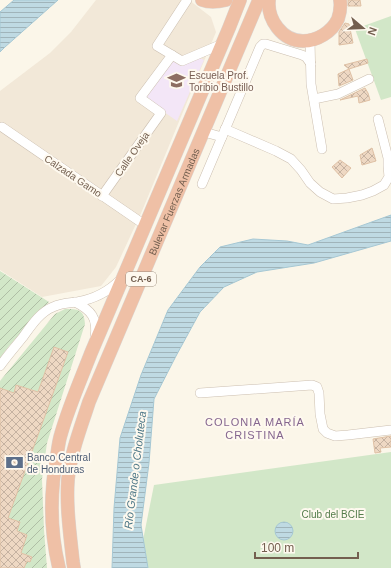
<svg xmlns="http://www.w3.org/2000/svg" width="391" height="568" font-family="Helvetica,sans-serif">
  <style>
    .residential { fill: #f2e8d8 }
    .education { fill: #f3e6f7 }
    .green { fill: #d2e7c8 }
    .garden { fill: url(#garden-furrows) }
    .water { fill: url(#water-rules); stroke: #a6c8d4 }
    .building { fill: url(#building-cross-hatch); stroke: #dfc1a5 }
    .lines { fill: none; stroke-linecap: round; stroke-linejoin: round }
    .minor-casing { stroke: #ccbfb0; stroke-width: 10 }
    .highway-casing { stroke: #dbd5d1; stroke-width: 14 }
    .minor { stroke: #fff; stroke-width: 9 }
    .highway { stroke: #efc0a6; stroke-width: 13 }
    .labels { text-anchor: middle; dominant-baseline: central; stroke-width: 4; stroke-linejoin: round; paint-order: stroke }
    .shield { fill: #fef9ef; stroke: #9d8d7f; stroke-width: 1 }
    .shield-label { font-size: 9px; font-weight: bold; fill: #735f4f }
    .education-label { font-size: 10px; fill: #785e54; stroke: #fef9ef; text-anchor: start }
    .street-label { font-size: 10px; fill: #735f4f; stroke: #fef9ef }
    .service-label { font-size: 10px; fill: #4e5e75; stroke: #fef9ef; text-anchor: start }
    .park-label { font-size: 10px; fill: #547d4b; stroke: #fef9ef }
    .neighbourhood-label { font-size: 11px; letter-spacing: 1px; fill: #85668f; stroke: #fef9ef }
    .water-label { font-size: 11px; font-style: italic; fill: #4a7585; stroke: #fef9ef }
  </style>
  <defs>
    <pattern id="garden-furrows" width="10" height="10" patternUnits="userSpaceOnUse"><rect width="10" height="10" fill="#d2e7c8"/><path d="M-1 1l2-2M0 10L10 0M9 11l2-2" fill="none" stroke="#afbea5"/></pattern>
    <pattern id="water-rules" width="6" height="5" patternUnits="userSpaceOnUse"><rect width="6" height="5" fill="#bfdae3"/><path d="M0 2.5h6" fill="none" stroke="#a0b4ba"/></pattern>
    <pattern id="building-cross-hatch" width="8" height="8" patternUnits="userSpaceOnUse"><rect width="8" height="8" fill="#eed8c3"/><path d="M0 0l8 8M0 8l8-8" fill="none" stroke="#c5b2a1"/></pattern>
  </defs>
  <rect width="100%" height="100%" fill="#fbf6e9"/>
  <!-- residential -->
  <path class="residential" d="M96 0H189L211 17 216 32 142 211 116 267 101 286 42 297 0 270V91L50 53 71 32Z"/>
  <!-- education -->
  <path class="education" d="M195 56 204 60 177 121 144 98 173 58Z"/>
  <!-- green -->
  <g class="green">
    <path d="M391 16V97L381 100 355 29Z"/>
    <path d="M391 452V568H142L140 555 154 485Z"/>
  </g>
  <!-- garden -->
  <g class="garden">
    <path d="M0 271 49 302 9 346 0 358Z"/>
    <path d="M65 309C78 309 84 309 85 324L47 443 42 479 44 530 47 568H0V381L55 314Z"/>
  </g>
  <!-- water -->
  <g class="water">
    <path d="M14 0H58L5 47 0 52V12Z"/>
    <path d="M391 215V241L314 263 257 272 224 287 200 312 176 356 154 399 149 463 141 525 148 568H112L114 508 120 438 141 375 168 310 200 267 220 247 253 239 287 241 308 245Z"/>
    <circle cx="284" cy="531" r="9"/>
  </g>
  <!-- building -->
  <g class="building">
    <path d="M348 0H360L361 6H348Z"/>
    <path d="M345 23 349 24 353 43 339 45V32Z"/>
    <path d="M367 59 368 63 349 69 344 65Z"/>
    <path d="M349 69 353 80 339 86 338 74Z"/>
    <path d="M365 88 368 93 370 100 359 103 358 96 340 100Z"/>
    <path d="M372 148 376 161 362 165 360 155Z"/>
    <path d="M340 160 351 168 342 178 332 167Z"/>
    <path d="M54 347 68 352 8 518 20 522 17 531 27 535 21 553 32 557 30 562 27 561 24 568H0V388L14 393 16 385 38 392Z"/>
    <path d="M391 436V447L380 448 381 452 375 453 373 439Z"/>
  </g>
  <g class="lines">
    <defs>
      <g id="minor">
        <path d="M187 0 157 46 182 61 222 44"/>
        <path d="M310 40 311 84 322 149"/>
        <path d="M314 99 338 94 369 79"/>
        <path d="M2 127 145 225"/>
        <path d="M225 129 276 151 291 159 301 170 310 183 320 192 333 199 347 198 362 195 373 191 384 185 389 177 388 166V158L378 119"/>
        <path d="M204 132 222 137"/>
        <path d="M202 184 260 47 263 44H266L302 55 306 57 311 64"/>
        <path d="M102 196 161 113 140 98 172 55"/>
        <path d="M75 302C91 310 98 318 95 337"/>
        <path d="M0 366C7 356 15 347 23 337 31 326 40 312 53 307 61 303 69 303 77 302 94 299 108 292 120 280"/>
        <path d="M200 393 312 385 317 387 319 393 320 414 323 429 327 433 335 436 348 435 391 430"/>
      </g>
      <g id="highway">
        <path d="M202 0C210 3 218 2 226 0"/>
        <path d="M269 0C267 19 282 41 303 41 317 41 332 32 338 19 340 13 341 6 340 0"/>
        <path d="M59 568C50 531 50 492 57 455 58 448 59 440 61 434 69 406 81 379 91 353L229 28 240 0"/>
        <path id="s1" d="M74 568 73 562C70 534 66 506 68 479 71 452 81 427 89 402L259 0"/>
      </g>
    </defs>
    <!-- minor casing -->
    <use href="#minor" class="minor-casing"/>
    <!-- highway casing -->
    <use href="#highway" class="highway-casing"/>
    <!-- minor -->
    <use href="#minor" class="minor"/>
    <!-- highway -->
    <use href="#highway" class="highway"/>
  </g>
  <!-- icons -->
  <defs>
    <symbol id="school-bare" viewBox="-9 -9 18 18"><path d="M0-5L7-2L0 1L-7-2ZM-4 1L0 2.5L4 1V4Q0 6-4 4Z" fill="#8d6e63" stroke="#fef9ef" stroke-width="2.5" paint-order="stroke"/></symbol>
    <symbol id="bank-bare" viewBox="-9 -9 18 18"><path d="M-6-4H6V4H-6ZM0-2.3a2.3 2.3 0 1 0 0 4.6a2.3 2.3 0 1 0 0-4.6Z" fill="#5c6f8a" stroke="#fef9ef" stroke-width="2.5" paint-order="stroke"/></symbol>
  </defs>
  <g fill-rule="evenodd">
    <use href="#school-bare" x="164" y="68" width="25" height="25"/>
    <use href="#bank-bare" x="2" y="450" width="25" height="25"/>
  </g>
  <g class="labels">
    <!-- shield labels -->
    <rect class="shield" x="126" y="272" width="30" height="14" rx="3"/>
    <g class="shield-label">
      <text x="141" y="279">CA-6</text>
    </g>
    <!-- education labels -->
    <g class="education-label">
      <text x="189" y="75">Escuela Prof.<tspan x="189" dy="12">Toribio Bustillo</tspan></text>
    </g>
    <!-- street labels -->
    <g class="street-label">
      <text transform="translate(132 154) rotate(-55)">Calle Oveja</text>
      <text transform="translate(73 176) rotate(34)">Calzada Gamo</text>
      <text stroke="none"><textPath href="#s1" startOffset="387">Bulevar Fuerzas Armadas</textPath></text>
    </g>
    <!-- service labels -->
    <g class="service-label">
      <text x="27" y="457">Banco Central<tspan x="27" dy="12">de Honduras</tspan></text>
    </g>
    <!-- park labels -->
    <g class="park-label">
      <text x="333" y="514">Club del BCIE</text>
    </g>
    <!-- neighbourhood labels -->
    <g class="neighbourhood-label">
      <text x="255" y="422">COLONIA MARÍA<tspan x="255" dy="13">CRISTINA</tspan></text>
    </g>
    <!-- water labels -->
    <g class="water-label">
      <text transform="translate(135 470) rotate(-83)">Río Grande o Choluteca</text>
    </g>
  </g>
  <!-- north arrow -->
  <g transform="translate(363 28) rotate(109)" stroke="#fef9ef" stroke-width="3" paint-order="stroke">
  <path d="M0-3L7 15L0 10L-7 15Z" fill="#735f4f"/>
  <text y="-6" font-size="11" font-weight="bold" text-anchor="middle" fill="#735f4f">N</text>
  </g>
  <!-- scale -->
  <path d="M255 552v6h103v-6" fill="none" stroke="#735f4f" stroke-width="2"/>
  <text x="261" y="552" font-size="12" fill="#735f4f" stroke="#fef9ef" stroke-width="3" paint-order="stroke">100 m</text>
</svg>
